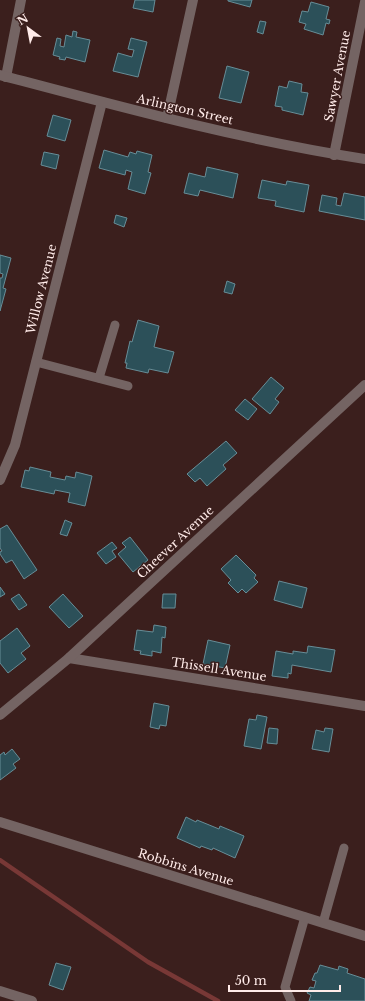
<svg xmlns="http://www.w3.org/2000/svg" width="365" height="1001" font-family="'Libre Baskerville',serif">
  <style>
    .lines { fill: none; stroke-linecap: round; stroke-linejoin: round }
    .stream { stroke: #783836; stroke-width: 4.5 }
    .building { fill: #2c5059; stroke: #678d97 }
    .service { stroke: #746463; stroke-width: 9 }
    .minor { stroke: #746463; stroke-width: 10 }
    .tertiary { stroke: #746463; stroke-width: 10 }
    .labels { text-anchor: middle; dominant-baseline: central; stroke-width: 3; stroke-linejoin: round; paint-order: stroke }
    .street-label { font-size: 12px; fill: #ffebe9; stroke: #3b1f1d }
  </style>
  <rect width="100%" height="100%" fill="#3b1f1d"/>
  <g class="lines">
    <!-- stream -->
    <path class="stream" d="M0 860 148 962 218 1001"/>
  </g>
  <!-- building -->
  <g class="building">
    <path d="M135 0H155L153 12 133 8Z"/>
    <path d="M228 0H252L250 7 228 1Z"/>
    <path d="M311 2 329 7 326 19 330 20 329 24 326 23 323 35 304 29 306 24 299 22 302 11 308 12Z"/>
    <path d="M260 21 266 22 263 34 257 32Z"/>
    <path d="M73 31 77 32 76 37 90 40 85 62 66 57 65 60 59 59 60 57 53 55 57 38 61 39 60 46 64 47 66 35 72 37Z"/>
    <path d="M131 38 147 42 138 77 113 71 118 53 132 57 134 50 128 49Z"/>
    <path d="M227 66 249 72 241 103 219 98Z"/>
    <path d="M289 81 302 84 301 92 308 93 303 115 282 110V107L275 106 279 86 287 88Z"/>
    <path d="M53 115 71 120 65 141 47 136Z"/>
    <path d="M104 150 128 157 130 152 136 154 137 151 152 155 148 172 151 173 145 194 128 189 132 172 126 170 125 175 99 168Z"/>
    <path d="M44 152 59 155 56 169 41 165Z"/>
    <path d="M207 167 238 174 233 198 200 190 198 196 184 193 189 173 205 177Z"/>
    <path d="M262 180 286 185 287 181 309 185 304 212 275 206 276 201 258 198Z"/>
    <path d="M344 193 365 197V220L319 211 322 195 337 198 336 205 341 206Z"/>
    <path d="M116 215 127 218 124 227 114 223Z"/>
    <path d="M0 255 11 258 3 288 6 289 0 311V278H2L3 274 0 273Z"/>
    <path d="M227 281 235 284 232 294 224 292Z"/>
    <path d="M138 320 159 326 154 347 174 352 168 373 149 369 148 373 126 368 127 363H125L130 341 132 342Z"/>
    <path d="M271 377 284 388 275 399 279 402 270 414 252 399Z"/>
    <path d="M245 399 257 409 248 420 235 410Z"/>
    <path d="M226 441 237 453 223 465 226 469 207 486 200 478 195 482 187 474Z"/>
    <path d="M30 467 51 472 50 477 65 480 66 476 75 478 76 472 92 476 85 506 68 502 70 493 55 490 54 494 21 487 25 470 29 471Z"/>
    <path d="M65 520 72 523 67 536 60 534Z"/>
    <path d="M7 525 37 570 24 579 12 560 6 563 0 554V552L2 551 0 548V529Z"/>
    <path d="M130 537 148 560 133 572 118 554 126 547 122 543Z"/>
    <path d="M112 542 117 548 112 551 116 557 106 564 97 553Z"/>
    <path d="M236 555 256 575 254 578 258 582 246 593 242 589 238 593 228 583 231 580 221 569Z"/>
    <path d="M279 581 307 588 302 608 274 600Z"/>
    <path d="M0 587 5 594 0 597Z"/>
    <path d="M19 594 27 605 19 610 11 599Z"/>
    <path d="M63 594 83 616 69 628 49 607Z"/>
    <path d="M163 594H176L175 608H162Z"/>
    <path d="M154 625 166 627 165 638 162 637 161 653 152 651V656L140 654 141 651 134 650 137 630 153 632Z"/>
    <path d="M17 628 30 646 21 653 26 659 8 673 0 663V641Z"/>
    <path d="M208 640 230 645 225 668 203 664Z"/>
    <path d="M308 646 335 650 331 672 292 665 291 674 288 673V678L272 676 276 651 293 654V651L307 653Z"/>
    <path d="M154 703 169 706 166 726 160 725 159 729 150 727Z"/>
    <path d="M257 715 267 717 261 749 244 746 249 719 256 720Z"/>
    <path d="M269 728 278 729 277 744 267 743Z"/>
    <path d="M325 728 333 729 329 752 312 749 316 730 324 732Z"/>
    <path d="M12 749 20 759 13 764 16 768 0 780V755L4 752 5 755Z"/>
    <path d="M186 817 196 822 197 820 219 829 220 826 244 836 235 858 213 848 212 850 201 846 200 848 177 838Z"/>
    <path d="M56 963 71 967 63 990 49 985Z"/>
    <path d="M320 965 338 970 339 966 348 969 347 973 365 979V1001H309L311 995 307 993 310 987 314 988 316 981 312 980 315 973H317Z"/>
  </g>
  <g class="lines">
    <!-- service -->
    <g class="service">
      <path d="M36 362 128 386"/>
      <path d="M99 378 115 325"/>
      <path d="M323 923 344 848"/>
      <path d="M291 1001 285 987 305 917"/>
    </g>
    <!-- minor -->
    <g class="minor">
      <path d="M6 77 21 0"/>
      <path d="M167 118 193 0"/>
      <path d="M334 155 365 2"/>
      <path d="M0 480 15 445 102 102"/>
      <path d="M69 658 365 706"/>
      <path d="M0 715 69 658 365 385"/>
      <path d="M0 822 365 936"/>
      <path d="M0 991 32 1001"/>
    </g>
    <!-- tertiary -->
    <path class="tertiary" d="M0 75C121 107 242 140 365 159"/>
  </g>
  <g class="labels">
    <!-- street labels -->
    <g class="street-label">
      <text transform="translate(337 76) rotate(-79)">Sawyer Avenue</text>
      <text transform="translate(185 109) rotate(13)">Arlington Street</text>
      <text transform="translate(41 289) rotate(-76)">Willow Avenue</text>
      <text transform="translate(175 542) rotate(-43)">Cheever Avenue</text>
      <text transform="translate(219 669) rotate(9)">Thissell Avenue</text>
      <text transform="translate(186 867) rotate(17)">Robbins Avenue</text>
    </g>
  </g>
  <!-- north arrow -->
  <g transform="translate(28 28) rotate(328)" stroke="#3b1f1d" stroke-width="3" paint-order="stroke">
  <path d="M0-3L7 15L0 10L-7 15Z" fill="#ffebe9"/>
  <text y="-6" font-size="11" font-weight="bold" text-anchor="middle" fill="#ffebe9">N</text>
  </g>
  <!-- scale -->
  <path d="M229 985v6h111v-6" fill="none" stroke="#ffebe9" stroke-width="2"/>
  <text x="235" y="985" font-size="12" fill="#ffebe9" stroke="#3b1f1d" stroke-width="3" paint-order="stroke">50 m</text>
</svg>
